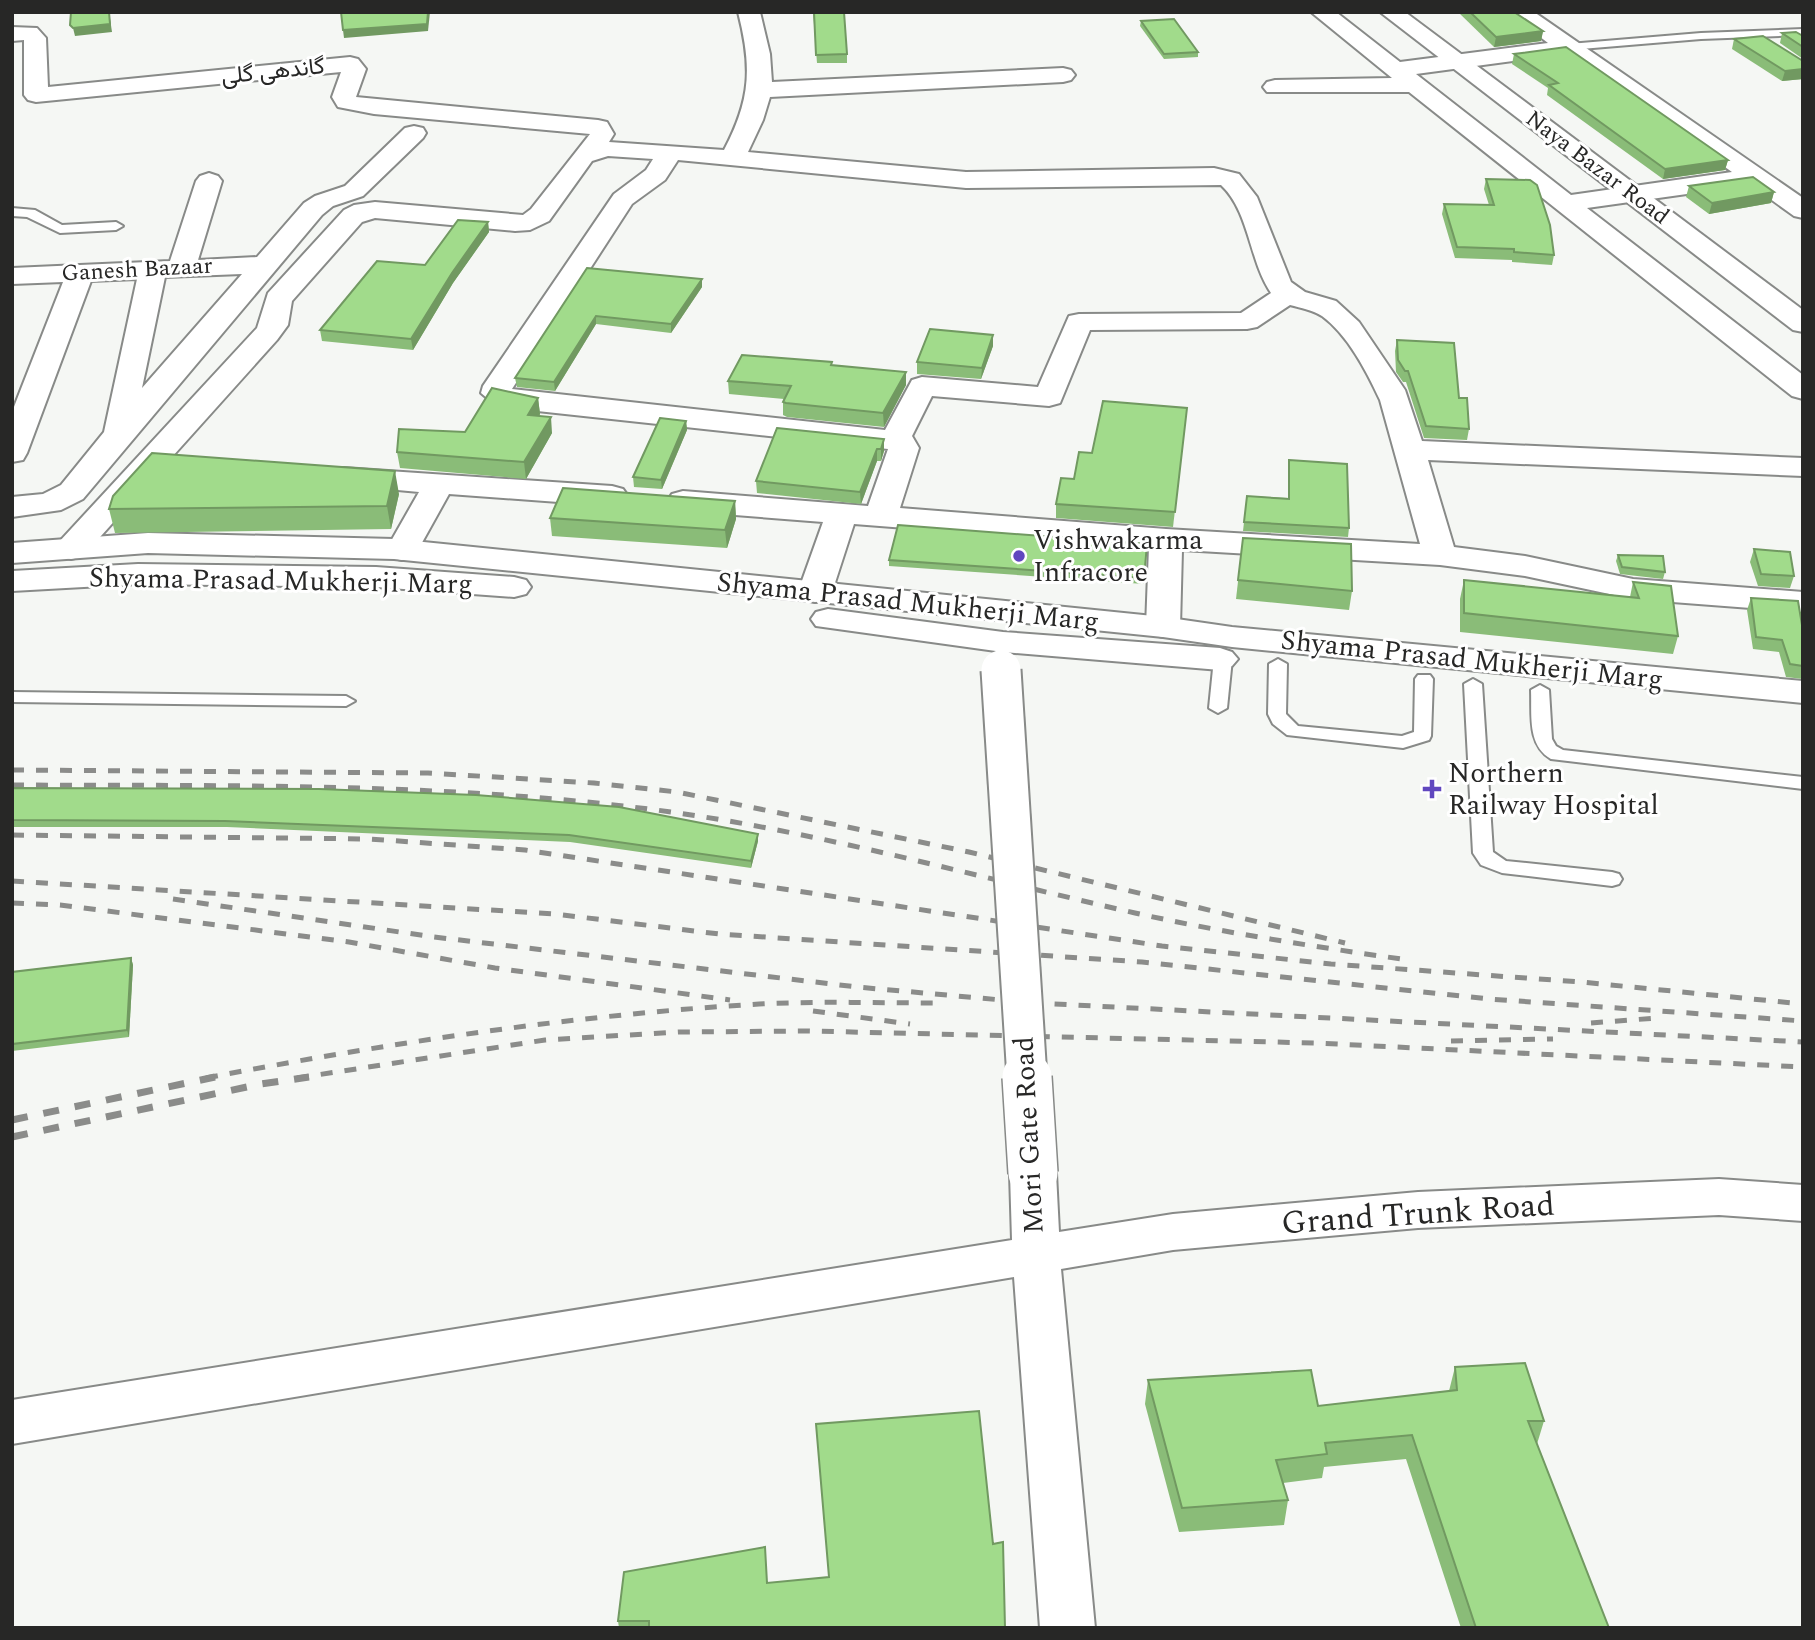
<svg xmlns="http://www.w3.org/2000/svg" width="1815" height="1640" font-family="Spectral,Vazirmatn,serif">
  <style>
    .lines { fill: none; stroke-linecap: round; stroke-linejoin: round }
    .lane-casing { stroke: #888a88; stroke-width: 4 }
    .street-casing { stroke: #888a88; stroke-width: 4 }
    .secondary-casing { stroke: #888a88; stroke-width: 4 }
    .lane { fill: #fff; fill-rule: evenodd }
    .street { fill: #fff; fill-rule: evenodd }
    .secondary { fill: #fff; fill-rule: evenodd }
    .rail-far1 { stroke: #8b8c8a; stroke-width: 5; stroke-dasharray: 12 12; stroke-linecap: butt }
    .rail { stroke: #8b8c8a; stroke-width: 7; stroke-dasharray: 16 16; stroke-linecap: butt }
    .secondary-bridge-far1-casing { stroke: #888a88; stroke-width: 43; stroke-linecap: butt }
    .secondary-bridge-casing { stroke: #888a88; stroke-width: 52; stroke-linecap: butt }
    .secondary-bridge-far1 { stroke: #fff; stroke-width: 39 }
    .secondary-bridge { stroke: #fff; stroke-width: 49 }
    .wall { fill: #8abc78 }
    .shaded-wall { fill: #719961 }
    .building { fill: #a1db8b; stroke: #719961; stroke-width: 2 }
    .poi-dot { fill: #6047bf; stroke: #fff; stroke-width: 2.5 }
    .labels { text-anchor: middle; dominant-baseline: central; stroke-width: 6; stroke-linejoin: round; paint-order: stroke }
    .far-street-label { font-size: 23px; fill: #272726; stroke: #fff }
    .poi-label { font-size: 28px; fill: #272726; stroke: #fff; text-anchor: start }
    .street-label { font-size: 28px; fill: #272726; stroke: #fff }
    .near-street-label { font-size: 33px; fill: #272726; stroke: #fff }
  </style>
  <rect width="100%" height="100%" fill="#f5f7f4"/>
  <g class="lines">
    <defs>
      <g id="lane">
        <path d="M1803 29V35L1701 39 1569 50 1563 47 1569 44 1701 33Z"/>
        <path d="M12 208 35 210 62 225 116 222 123 226 116 230 60 233 27 217 12 216Z"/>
        <path d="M1223 654 1232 659 1227 708 1218 713 1209 708 1214 659Z"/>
        <path d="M1278 659 1287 664 1286 714 1298 726 1402 736 1414 732 1415 679 1418 675H1430L1433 679 1431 736 1429 740 1403 748 1287 735 1273 724 1268 714 1269 664Z"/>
        <path d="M1473 679 1482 684 1493 852 1506 861 1612 872 1619 874 1622 879 1619 884 1612 886 1502 873 1481 865 1473 853 1464 684Z"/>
        <path d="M1540 685 1549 690 1552 739 1556 746 1563 750 1803 777V789L1551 759C1527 745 1532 715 1531 690Z"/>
        <path d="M12 692 346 696 355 701 346 706 12 702Z"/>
      </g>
      <g id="street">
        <path d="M738 12H760L770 54 772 82 1063 68 1071 70 1075 75 1071 80 1063 82 770 97 763 120 748 152 966 172 1214 168 1239 174 1257 197 1291 282 1305 292 1336 301 1359 322 1405 390 1422 441 1803 458V476L1428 460 1454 547 1525 556 1633 579 1803 592V612L1633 599 1525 576 1440 565 1182 550 1180 627 1175 634 1163 637 1151 634 1146 627 1149 547 854 524 832 592 827 599 815 602 803 599 798 592 823 522 683 511 672 508 667 501 672 494 683 491 868 506 888 449 528 410 493 403 481 393 483 386 614 194 646 170 653 159 608 156 592 161 549 221 530 230 515 231 375 218 362 222 292 301 288 325 277 340 83 556 71 559 59 556 55 549 59 542 257 328 268 293 344 210 354 205 375 202 523 215 531 209 590 134 374 114 338 107 332 97 341 72 36 102 28 100 24 95V40L12 41V27L37 28 46 38 48 87 350 57 358 59 366 69 356 97 598 120 607 122 614 134 609 142 724 150C751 99 752 67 738 12ZM678 160 966 188 1221 185C1250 212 1249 261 1271 293L1241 313 1079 314 1069 316 1038 387 922 377 912 380 885 430 512 389 632 204 665 180ZM1290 305C1301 308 1313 310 1322 316 1348 335 1367 372 1380 400L1420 544 1166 529 900 508 919 448 912 436 932 396 1049 406 1060 403 1090 330 1247 329 1257 327Z"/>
        <path d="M1311 12H1336L1400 62 1548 43 1508 12H1534L1803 198V218L1794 216 1751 185 1587 208 1803 375V399L1792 396 1409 92H1267L1263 87 1267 82 1275 80 1392 78ZM1565 54 1732 172 1571 195 1416 74Z"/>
        <path d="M414 126 423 128 426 133 423 138 363 196 333 206 322 215 83 499 61 510 12 517V497L43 494 61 485 104 432 137 279 91 281 27 453 23 460 12 462V412L63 282 12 284V268L170 261 196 181 200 176 209 173 218 176 222 181 198 260 257 257 304 203 315 196 345 186 405 128ZM242 274 142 388 165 277Z"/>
        <path d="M344 468 612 486 623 489 628 496 623 503 612 506 449 494 414 557 402 560 390 557 386 550 419 492 333 484 328 477 333 470Z"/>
      </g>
      <g id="secondary">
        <path d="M1380 12H1405L1803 310V332L1793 330Z"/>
        <path d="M148 533 394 539 1163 617 1232 627 1803 681V703L1232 647 1163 637 394 559 148 553 12 563V543Z"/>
        <path d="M138 564 376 567 514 577 526 580 531 587 526 594 514 597 376 587 138 584 12 591V571Z"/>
        <path d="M828 609 1003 632 1220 648 1232 652 1238 659 1232 666 1220 670 1003 652 816 626 811 619 816 612Z"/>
        <path d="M1033 1156 1049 1161 1056 1173 1059 1232 1173 1214 1418 1192 1719 1179 1803 1185V1221L1719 1215 1418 1228 1173 1250 1061 1269 1095 1628H1040L1014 1277 12 1444V1400L1012 1240 1010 1173 1017 1161Z"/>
      </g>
    </defs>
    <!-- lane casing -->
    <use href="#lane" class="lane-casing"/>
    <!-- street casing -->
    <use href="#street" class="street-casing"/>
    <!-- secondary casing -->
    <use href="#secondary" class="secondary-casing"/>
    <!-- lane -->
    <use href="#lane" class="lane"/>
    <!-- street -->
    <use href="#street" class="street"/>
    <!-- secondary -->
    <use href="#secondary" class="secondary"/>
    <!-- rail-far1 -->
    <g class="rail-far1">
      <path d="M12 770 428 773 594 783 677 792 969 852 1345 943"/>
      <path d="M12 785C232 786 453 782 671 812 828 834 981 878 1135 913 1225 933 1317 947 1408 960"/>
      <path d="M12 835 370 839 525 850 1162 946 1331 964 1581 982 1803 1004"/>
      <path d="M12 881 555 914 719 934 1142 962 1489 999 1803 1021"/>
      <path d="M173 899 434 937 857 987 1035 1003 1803 1042"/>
      <path d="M12 903 60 905 349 942 495 968 730 1000"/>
      <path d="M813 1011 910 1024"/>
      <path d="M1591 1023 1657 1018"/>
      <path d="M1451 1041 1553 1039"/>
      <path d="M206 1078C389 1043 573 1015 759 1004 819 1001 880 1003 940 1003"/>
      <path d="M297 1078 545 1040 678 1032 809 1031 1315 1043 1803 1067"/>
    </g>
    <!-- rail -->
    <g class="rail">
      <path d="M12 1120 215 1077"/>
      <path d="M12 1137 261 1084 309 1077"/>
    </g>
    <defs>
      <path id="secondary-bridge-far1" d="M1001 670 1027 1078"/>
      <path id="secondary-bridge" d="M1027 1077 1033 1173"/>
    </defs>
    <!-- secondary-bridge-far1 casing -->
    <use href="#secondary-bridge-far1" class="secondary-bridge-far1-casing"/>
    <!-- secondary-bridge casing -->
    <use href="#secondary-bridge" class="secondary-bridge-casing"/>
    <!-- secondary-bridge-far1 -->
    <use href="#secondary-bridge-far1" class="secondary-bridge-far1"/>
    <!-- secondary-bridge -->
    <use href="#secondary-bridge" class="secondary-bridge"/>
  </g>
  <!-- wall -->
  <g class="wall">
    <path d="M813 12 847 54V63H817Z"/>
    <path d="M1458 12H1514L1543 31 1541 41 1494 47Z"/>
    <path d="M1141 21 1198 52V57L1164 59 1140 26Z"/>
    <path d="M1782 33 1803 36V59L1780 43Z"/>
    <path d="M1734 39 1803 69V79L1782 81 1732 49Z"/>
    <path d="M1514 54 1728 160 1725 170 1663 179 1547 95 1548 88 1512 64Z"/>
    <path d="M1486 179 1554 255 1552 265 1512 262V260L1455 258 1442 214 1444 204 1489 205 1484 189Z"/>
    <path d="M1689 186 1774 192 1771 203 1709 214 1686 197Z"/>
    <path d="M488 222 489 232 453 283 413 350 322 341 320 330 425 265Z"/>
    <path d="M587 268 702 287 671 333 596 324 555 391 517 387 515 378Z"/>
    <path d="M993 335V346L981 379 917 374V362Z"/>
    <path d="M1397 340 1459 398 1469 429 1467 440 1424 438 1406 382H1403L1396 372 1395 351Z"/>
    <path d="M832 365 906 385 884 427 787 417 783 415V402L784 399 729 394 728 381Z"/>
    <path d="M538 398 540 414 539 416 552 433 526 479 400 468 397 452 465 432Z"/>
    <path d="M1187 408 1173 527 1056 518V504L1092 453Z"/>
    <path d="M686 421 687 430 662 489 634 487 633 477Z"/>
    <path d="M884 439V451L881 461H877L861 504 757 493 756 481Z"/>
    <path d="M1289 460 1349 528 1348 537 1243 531 1247 496 1288 498Z"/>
    <path d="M399 494 391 529 115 533 109 509Z"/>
    <path d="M735 501 736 519 727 548 552 536 550 518Z"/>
    <path d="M1243 538 1352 591 1349 610 1236 599Z"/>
    <path d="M1147 544 1144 584 889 566V560Z"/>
    <path d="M1754 549 1794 576 1790 588 1758 586 1750 562Z"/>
    <path d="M1618 555 1665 572 1663 579 1620 574 1616 561Z"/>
    <path d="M1464 580 1630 597 1633 582 1678 636 1673 654 1460 632V599Z"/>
    <path d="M1751 598 1803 631V679L1786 677 1779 652 1753 649 1747 610Z"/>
    <path d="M12 788 758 834V841L751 868 570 842 227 827H12Z"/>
    <path d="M131 958 133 965 129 1037 12 1051V972Z"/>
    <path d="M1455 1367 1544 1421 1537 1444 1609 1628H1461L1406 1459 1324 1467 1322 1478 1283 1483 1288 1500 1284 1525 1179 1532 1145 1404 1148 1380 1318 1406 1449 1391Z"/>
    <path d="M816 1424 993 1544 1005 1628H619L618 1621 767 1583 829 1577Z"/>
  </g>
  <!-- shaded-wall -->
  <g class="shaded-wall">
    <path d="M109 12 112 32 75 36 73 28Z"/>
    <path d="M430 12 428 31 344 38 343 30Z"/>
    <path d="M1543 31 1541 41 1494 47 1496 37Z"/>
    <path d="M1803 69V79L1782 81 1785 71Z"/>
    <path d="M1728 160 1725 170 1663 179 1665 169Z"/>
    <path d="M1774 192 1771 203 1709 214 1712 203Z"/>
    <path d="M488 222 489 232 453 283 413 350 411 339 452 273Z"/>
    <path d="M702 279V287L671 333V324Z"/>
    <path d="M596 316V324L555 391 554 382Z"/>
    <path d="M993 335V346L981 379 982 368Z"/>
    <path d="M906 372V385L884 427 883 413Z"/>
    <path d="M538 398 540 414 530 431 528 415Z"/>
    <path d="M551 417 552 433 526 479 524 462Z"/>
    <path d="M686 421 687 430 662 489 661 480Z"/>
    <path d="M884 439V451L881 461V449Z"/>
    <path d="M877 449V461L861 504 860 492Z"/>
    <path d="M395 471 399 494 391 529 387 506Z"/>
    <path d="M735 501 736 519 727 548 725 530Z"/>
    <path d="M758 834V841L751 868V861Z"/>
    <path d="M131 958 133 965 129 1037 127 1030Z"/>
  </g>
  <!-- building -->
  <g class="building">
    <path d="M71 12H109L110 24 73 28 70 25Z"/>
    <path d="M341 12H428L427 24 343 30Z"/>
    <path d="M814 12H844L847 54 816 55Z"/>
    <path d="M1470 12H1514L1543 31 1496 37Z"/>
    <path d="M1174 19 1198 52 1164 54 1141 21Z"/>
    <path d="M1796 32 1803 36V47L1782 33Z"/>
    <path d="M1763 36 1803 61V69L1785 71 1734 39Z"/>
    <path d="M1566 47 1728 160 1665 169 1549 85 1558 83 1514 54Z"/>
    <path d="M1753 177 1774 192 1712 203 1689 186Z"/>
    <path d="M1486 179 1530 180 1537 185 1550 225 1554 255 1514 252V249L1457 247 1444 204 1494 205Z"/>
    <path d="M458 220 488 222 452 273 411 339 320 330 377 261 425 265Z"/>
    <path d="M587 268 702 279 671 324 596 316 554 382 515 378Z"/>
    <path d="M930 329 993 335 982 368 917 362Z"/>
    <path d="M1397 340 1454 343 1459 398H1467L1469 429 1426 426 1408 371H1405L1398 360Z"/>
    <path d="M742 355 832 362 831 365 906 372 883 413 786 403 783 402 791 386 728 381Z"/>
    <path d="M492 388 538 398 528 415 551 417 524 462 397 452 399 429 465 432Z"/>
    <path d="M1103 401 1187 408 1175 512 1056 504 1061 478 1074 479 1079 452 1092 453Z"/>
    <path d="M660 418 686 421 661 480 633 477Z"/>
    <path d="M777 428 884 439 881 449H877L860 492 756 481Z"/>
    <path d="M152 453 395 471 387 506 109 509 113 496Z"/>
    <path d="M1289 460 1347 464 1349 528 1244 522 1247 496 1289 499Z"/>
    <path d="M563 488 735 501 725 530 550 518Z"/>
    <path d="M898 525 1147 544 1144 578 889 560Z"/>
    <path d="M1243 538 1351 544 1352 591 1238 580Z"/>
    <path d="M1754 549 1790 552 1794 576 1761 574Z"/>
    <path d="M1618 555 1663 556 1665 572 1622 567Z"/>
    <path d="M1464 580 1639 598 1633 582 1671 586 1678 636 1464 613Z"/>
    <path d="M1751 598 1798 601 1803 631V666L1790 664 1782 640 1756 637Z"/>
    <path d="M12 788 319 789 476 795 619 807 758 834 751 861 569 835 225 821 12 820Z"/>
    <path d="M131 958 127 1030 12 1044V972Z"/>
    <path d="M1525 1363 1544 1421H1528L1609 1628H1476L1412 1435 1325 1443 1327 1454 1276 1460 1288 1500 1182 1508 1148 1380 1311 1370 1318 1406 1457 1390 1455 1367Z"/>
    <path d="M979 1411 993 1544 1003 1542 1005 1628H649V1621H618L624 1572 765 1547 767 1583 829 1577 816 1424Z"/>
  </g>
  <!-- markers -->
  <g class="poi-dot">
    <circle cx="1019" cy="556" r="7"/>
    <path d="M1428.5 778.5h7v7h7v7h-7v7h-7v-7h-7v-7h7z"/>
  </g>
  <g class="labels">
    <!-- far-street labels -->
    <g class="far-street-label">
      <text transform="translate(273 72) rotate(-6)">گاندھی گلی</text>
      <text transform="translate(1597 168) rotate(37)">Naya Bazar Road</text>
      <text transform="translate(137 270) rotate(-3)">Ganesh Bazaar</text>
    </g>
    <!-- poi labels -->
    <g class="poi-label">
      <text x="1033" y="540">Vishwakarma<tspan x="1033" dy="32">Infracore</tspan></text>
      <text x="1448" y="773">Northern<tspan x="1448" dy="32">Railway Hospital</tspan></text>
    </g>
    <!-- street labels -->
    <g class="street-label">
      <text transform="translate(281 581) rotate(1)">Shyama Prasad Mukherji Marg</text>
      <text transform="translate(908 602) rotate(6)">Shyama Prasad Mukherji Marg</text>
      <text transform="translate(1472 660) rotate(6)">Shyama Prasad Mukherji Marg</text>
      <text transform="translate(1029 1135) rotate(-93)">Mori Gate Road</text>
    </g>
    <!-- near-street labels -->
    <g class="near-street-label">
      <text transform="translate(1418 1214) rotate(-4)">Grand Trunk Road</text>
    </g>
  </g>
  <!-- border -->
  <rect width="1815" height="1640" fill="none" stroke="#272726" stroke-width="28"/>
</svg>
